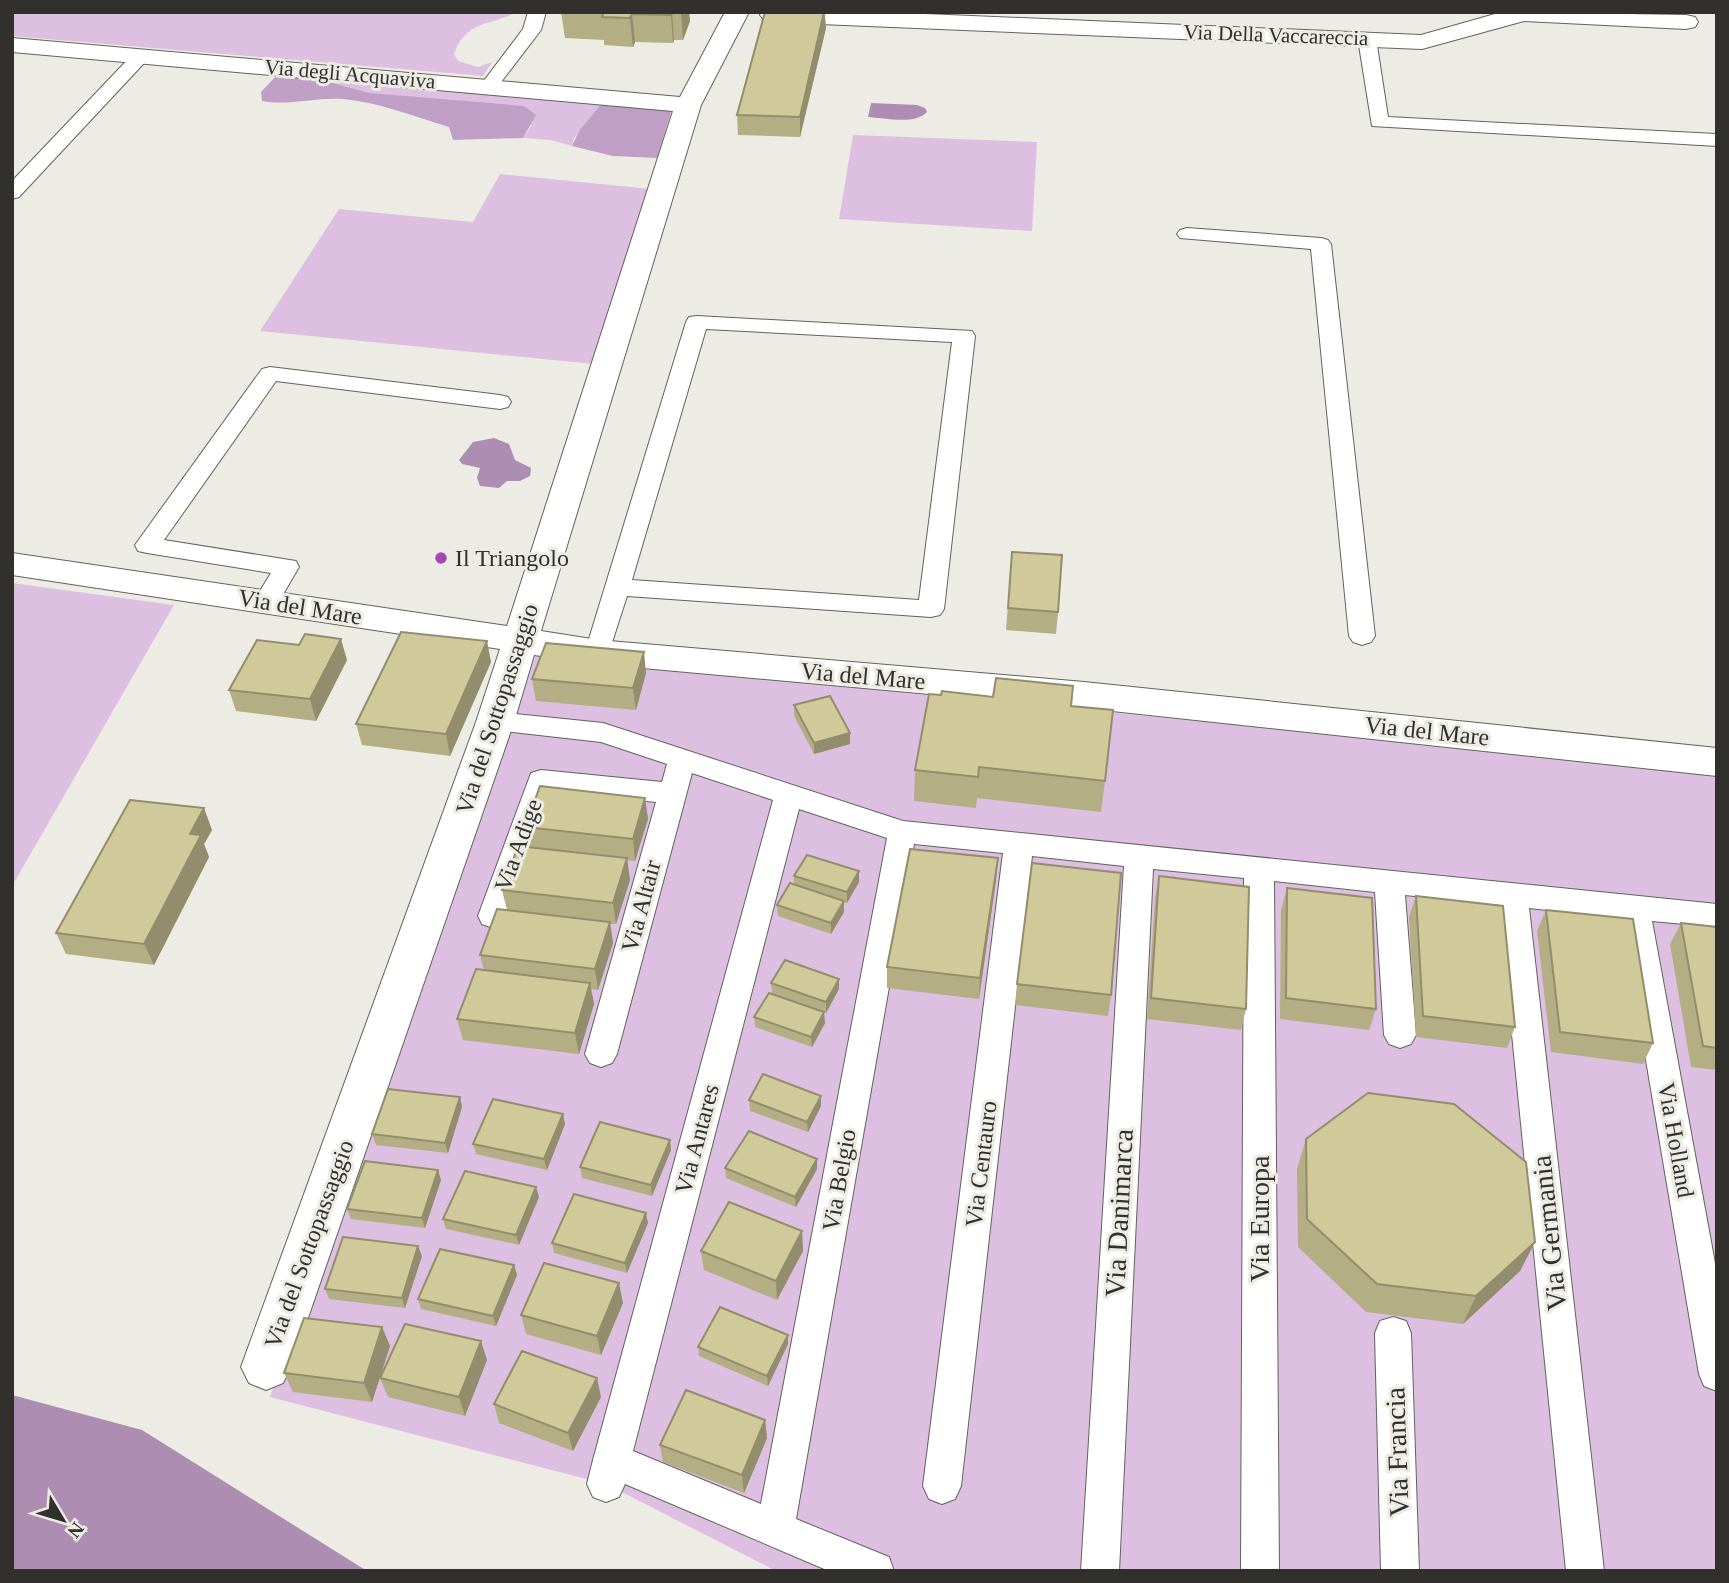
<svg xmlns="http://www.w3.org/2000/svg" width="1729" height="1583" font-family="'Times New Roman',serif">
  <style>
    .green { fill: #ddbfe2 }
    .forest { fill: #bf9fc5 }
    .water { fill: #ad8db2 }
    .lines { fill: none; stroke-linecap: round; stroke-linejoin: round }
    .service-casing { stroke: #63625b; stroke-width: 2 }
    .minor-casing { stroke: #63625b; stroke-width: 2 }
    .service { fill: #fff; fill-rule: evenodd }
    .minor { fill: #fff; fill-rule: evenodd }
    .wall { fill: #b3ae84 }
    .shaded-wall { fill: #928d6c }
    .building { fill: #d0ca9a; stroke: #928d6c; stroke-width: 2 }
    .poi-dot { fill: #a248b3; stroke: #edece4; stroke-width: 2.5 }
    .labels { text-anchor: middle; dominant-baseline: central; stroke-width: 6; stroke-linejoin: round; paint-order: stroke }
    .far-street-label { font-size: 21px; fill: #31302d; stroke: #edece4 }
    .poi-label { font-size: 24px; fill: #31302d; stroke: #edece4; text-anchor: start }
    .street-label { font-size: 24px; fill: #31302d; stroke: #edece4 }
    .near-street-label { font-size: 28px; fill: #31302d; stroke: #edece4 }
  </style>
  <rect width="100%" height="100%" fill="#edece4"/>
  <!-- green -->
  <g class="green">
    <path d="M12 12H516C494 26 467 18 454 54L458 61 478 67 492 62 483 76 12 36Z"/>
    <path d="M314 78 603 102 574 138 572 146 551 140 523 138 532 125 478 103 370 93Z"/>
    <path d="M853 135 1037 142 1032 231 839 219Z"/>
    <path d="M500 174 651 189 594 364 260 331 339 209 473 222Z"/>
    <path d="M12 583 174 605 12 886Z"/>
    <path d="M536 655 1717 773V1571H776L606 1484 270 1397 505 722Z"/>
  </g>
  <!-- forest -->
  <g class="forest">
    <path d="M277 75 314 78 370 93 524 106 536 115 523 138 453 140 449 127C415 117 379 102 343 99 316 97 289 106 262 101L261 92Z"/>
    <path d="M603 102 672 109 657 158 613 156 572 146 579 131Z"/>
  </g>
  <!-- water -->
  <g class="water">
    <path d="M871 103 917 105 925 108 927 112C916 125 884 118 868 117Z"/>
    <path d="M494 438 509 444 515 460 531 468 530 476 520 481H507L499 488 480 486 477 478 480 468 462 464 459 460 473 442Z"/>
    <path d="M12 1395 142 1430 367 1571H12Z"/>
  </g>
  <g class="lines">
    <defs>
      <g id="service">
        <path d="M528 12H546L541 30 495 90H483L480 86 523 29Z"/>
        <path d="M1367 34 1376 39 1388 117 1716 134 1717 146 1372 126 1358 39Z"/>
        <path d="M140 52 146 53 149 57 146 61 19 197 12 199V181L134 53Z"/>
        <path d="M1187 228 1321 238 1328 240 1331 244 1375 636 1371 642 1362 645 1353 642 1349 636 1311 249 1180 238 1177 234 1180 230Z"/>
        <path d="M697 316 972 331 975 336 944 609 940 615 931 617 627 596 607 658 598 661 589 658 585 652 686 322 689 317ZM706 329 952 342 919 600 632 580Z"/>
        <path d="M270 367 500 395 508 397 511 402 508 407 500 409 276 381 164 540 296 561 299 567 275 608 266 610 257 608 253 602 271 573 147 553 138 551 135 545 262 369Z"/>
        <path d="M495 712 603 723 903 821 1717 904V927L1652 921 1717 1274V1391L1704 1386 1699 1374 1622 918 1529 908 1604 1571H1566L1499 905 1405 895 1416 1035 1411 1044 1400 1048 1389 1044 1384 1035 1375 892 1274 881 1279 1571H1241L1244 878 1153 869 1119 1571H1081L1124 866 1032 856 961 1486 955 1499 942 1504 929 1499 923 1486 1003 853 914 844 796 1519 889 1557 894 1571H829L625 1484 619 1497 606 1502 593 1497 587 1484 593 1460 773 800 692 773 617 1054 612 1063 601 1067 590 1063 585 1054 656 802 551 791 504 924 493 928 482 924 478 916 531 773 541 770 662 782 667 764 601 742 485 729 481 722 485 715ZM799 809 887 838 761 1504 633 1451Z"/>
        <path d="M1393 1317 1406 1321 1411 1333 1419 1571H1381L1375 1333 1380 1321Z"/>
      </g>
      <g id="minor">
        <path d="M725 12H749L701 105 541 631 598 640 1084 682 1717 748V776L1084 708 598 664 534 655 514 722 291 1367 283 1383 266 1390 249 1383 241 1367 476 722 500 649 12 575V553L507 626 673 111 12 52V38L680 97Z"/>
        <path d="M762 12H879L1421 35 1502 12 1686 15 1695 17 1698 22 1695 27 1686 29 1524 21 1422 49 772 22 764 20 760 15Z"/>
      </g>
    </defs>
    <!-- service casing -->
    <use href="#service" class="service-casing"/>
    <!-- minor casing -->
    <use href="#minor" class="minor-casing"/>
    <!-- service -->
    <use href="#service" class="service"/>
    <!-- minor -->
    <use href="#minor" class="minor"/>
  </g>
  <!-- wall -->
  <g class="wall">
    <path d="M561 12H689L690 21 683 40H674L673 43 635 42 633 47 604 45V40L565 38Z"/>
    <path d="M765 12H825L826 28 800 137 738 135 737 115Z"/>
    <path d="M1012 552 1058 612 1056 634 1006 630Z"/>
    <path d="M347 660 316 721 236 711 229 690Z"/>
    <path d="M491 662 450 756 362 745 356 724Z"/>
    <path d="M646 673 636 710 536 701 532 679Z"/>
    <path d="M794 705 850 733V744L814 754 794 716Z"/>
    <path d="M1071 706 1105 781 1101 812 977 798 976 808 914 801 915 770Z"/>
    <path d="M645 798 648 819 635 861 627 860 630 880 616 924H610L613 943 598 990 591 989 594 1004 579 1054 463 1040 457 1019 484 970 480 955 507 910 502 890 529 848 525 827Z"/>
    <path d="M212 830 204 844 209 857 154 965 66 954 56 933Z"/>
    <path d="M859 871V882L847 903 844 902V912L831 934 778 916 777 905 794 885V876Z"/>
    <path d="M1159 876 1246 1009 1241 1030 1147 1019 1155 898Z"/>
    <path d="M996 880 979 999 887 988V967Z"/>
    <path d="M1287 888 1376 1009 1369 1030 1280 1019 1281 910Z"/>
    <path d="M1416 896 1515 1027 1507 1048 1416 1037 1409 917Z"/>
    <path d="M1546 910 1653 1043 1643 1064 1551 1052 1537 931Z"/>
    <path d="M1681 923 1717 927V1070L1691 1067 1670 944Z"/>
    <path d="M839 979V989L826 1013 780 997 825 1023 812 1047 755 1027 754 1017 772 994 771 983Z"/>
    <path d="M1017 984 1111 995 1108 1016 1015 1005Z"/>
    <path d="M821 1096V1106L808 1132 750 1111 749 1100Z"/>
    <path d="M460 1097 462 1107 448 1153 376 1145 372 1134Z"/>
    <path d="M565 1124 547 1170 476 1154 473 1144Z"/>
    <path d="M1306 1139 1535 1242 1520 1271 1463 1324 1366 1312 1298 1247 1297 1169Z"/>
    <path d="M671 1150 652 1196 582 1178 580 1167Z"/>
    <path d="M817 1159V1169L796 1207 726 1178 725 1168Z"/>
    <path d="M441 1180 425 1228 351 1219 347 1209Z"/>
    <path d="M539 1197 519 1245 446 1229 443 1219Z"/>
    <path d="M648 1223 627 1273 554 1253 552 1243Z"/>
    <path d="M802 1231 803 1251 777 1300 704 1270 701 1251Z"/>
    <path d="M422 1256 405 1308 329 1299 325 1289Z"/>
    <path d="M514 1265 517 1275 496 1326 421 1309 418 1299Z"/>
    <path d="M623 1303 601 1355 526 1334 521 1315Z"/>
    <path d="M382 1327 390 1346 372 1402 293 1392 284 1373Z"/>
    <path d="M788 1335V1344L768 1386 699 1356 698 1347Z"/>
    <path d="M487 1360 465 1416 388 1397 380 1378Z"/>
    <path d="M601 1397 573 1451 499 1423 494 1404Z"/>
    <path d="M765 1420 767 1438 744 1493 663 1462 660 1445Z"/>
  </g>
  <!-- shaded-wall -->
  <g class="shaded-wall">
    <path d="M672 12 674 40 673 43 671 15Z"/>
    <path d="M681 12H689L690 21 683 40Z"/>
    <path d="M824 12 826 28 800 137V117Z"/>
    <path d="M632 14 635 42 633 47 630 18Z"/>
    <path d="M341 639 347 660 316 721 310 699Z"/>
    <path d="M487 641 491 662 450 756 446 734Z"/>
    <path d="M644 652 646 673 636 710 633 688Z"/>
    <path d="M850 733V744L814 754V743Z"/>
    <path d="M645 798 648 819 635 861 633 839Z"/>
    <path d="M204 808 212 830 204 844 209 857 154 965 144 944 190 834Z"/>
    <path d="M627 858 630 880 616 924 613 903Z"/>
    <path d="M998 858 996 880 979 999 980 978Z"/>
    <path d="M859 871V882L847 903V892Z"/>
    <path d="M844 901V912L831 934V923Z"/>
    <path d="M610 922 613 943 598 990 595 969Z"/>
    <path d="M839 979V989L826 1013V1002Z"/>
    <path d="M590 983 594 1004 579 1054 575 1033Z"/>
    <path d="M824 1012 825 1023 812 1047 811 1037Z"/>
    <path d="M821 1096V1106L808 1132 807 1122Z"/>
    <path d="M460 1097 462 1107 448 1153 445 1143Z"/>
    <path d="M563 1114 565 1124 547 1170 544 1159Z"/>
    <path d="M670 1140 671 1150 652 1196 651 1185Z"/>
    <path d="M817 1159V1169L796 1207 795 1197Z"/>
    <path d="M438 1170 441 1180 425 1228 422 1218Z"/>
    <path d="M536 1187 539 1197 519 1245 516 1235Z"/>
    <path d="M646 1213 648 1223 627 1273 625 1263Z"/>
    <path d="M802 1231 803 1251 777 1300 776 1281Z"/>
    <path d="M1535 1242 1520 1271 1463 1324 1476 1296Z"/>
    <path d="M418 1246 422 1256 405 1308 402 1298Z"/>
    <path d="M514 1265 517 1275 496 1326 493 1316Z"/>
    <path d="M619 1283 623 1303 601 1355 597 1336Z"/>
    <path d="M382 1327 390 1346 372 1402 364 1383Z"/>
    <path d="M788 1335V1344L768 1386 767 1376Z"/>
    <path d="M481 1341 487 1360 465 1416 459 1397Z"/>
    <path d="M597 1378 601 1397 573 1451 568 1433Z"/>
    <path d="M765 1420 767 1438 744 1493 742 1475Z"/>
  </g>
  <!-- building -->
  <g class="building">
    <path d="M604 12H672L671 15 632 14 630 18 602 17Z"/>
    <path d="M765 12H824L800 117 737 115Z"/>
    <path d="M1012 552 1062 555 1058 612 1008 608Z"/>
    <path d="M401 632 487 641 446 734 356 724Z"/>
    <path d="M305 634 341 639 310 699 229 690 257 640 299 645Z"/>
    <path d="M546 643 644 652 633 688 532 679Z"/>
    <path d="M996 678 1073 686 1071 706 1113 710 1105 781 979 767 978 777 915 770 929 694 941 695 942 691 993 697Z"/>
    <path d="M830 696 850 733 814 743 794 705Z"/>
    <path d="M540 786 645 798 633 839 525 827Z"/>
    <path d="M130 800 204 808 190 834 201 835 144 944 56 933Z"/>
    <path d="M518 846 627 858 613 903 502 890Z"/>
    <path d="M910 849 998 858 980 978 887 967Z"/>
    <path d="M807 855 859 871 847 892 794 876Z"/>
    <path d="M1032 863 1121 873 1111 995 1017 984Z"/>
    <path d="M1159 876 1249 887 1246 1009 1151 998Z"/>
    <path d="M790 883 844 901 831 923 777 905Z"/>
    <path d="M1287 888 1372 898 1376 1009 1286 998Z"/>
    <path d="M1416 896 1503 906 1515 1027 1423 1016Z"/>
    <path d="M497 909 610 922 595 969 480 955Z"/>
    <path d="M1546 910 1633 919 1653 1043 1560 1032Z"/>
    <path d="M1681 923 1717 927V1048L1703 1046Z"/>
    <path d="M785 960 839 979 826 1002 771 983Z"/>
    <path d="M476 969 590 983 575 1033 457 1019Z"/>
    <path d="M769 993 824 1012 811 1037 754 1017Z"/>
    <path d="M763 1074 821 1096 807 1122 749 1100Z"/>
    <path d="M388 1089 460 1097 445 1143 372 1134Z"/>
    <path d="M1368 1093 1454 1104 1526 1162 1535 1242 1476 1296 1377 1284 1307 1219 1306 1139Z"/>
    <path d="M493 1099 563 1114 544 1159 473 1144Z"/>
    <path d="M600 1122 670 1140 651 1185 580 1167Z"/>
    <path d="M749 1131 817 1159 795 1197 725 1168Z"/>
    <path d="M365 1161 438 1170 422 1218 347 1209Z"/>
    <path d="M465 1171 536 1187 516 1235 443 1219Z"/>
    <path d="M574 1194 646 1213 625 1263 552 1243Z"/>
    <path d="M729 1202 802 1231 776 1281 701 1251Z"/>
    <path d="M343 1237 418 1246 402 1298 325 1289Z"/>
    <path d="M440 1249 514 1265 493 1316 418 1299Z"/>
    <path d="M544 1263 619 1283 597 1336 521 1315Z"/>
    <path d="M720 1307 788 1335 767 1376 698 1347Z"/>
    <path d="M304 1318 382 1327 364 1383 284 1373Z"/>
    <path d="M405 1324 481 1341 459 1397 380 1378Z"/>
    <path d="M522 1351 597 1378 568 1433 494 1404Z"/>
    <path d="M686 1390 765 1420 742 1475 660 1445Z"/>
  </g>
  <!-- markers -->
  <circle class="poi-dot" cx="441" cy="558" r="7"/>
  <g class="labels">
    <!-- far-street labels -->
    <g class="far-street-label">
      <text transform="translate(1276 35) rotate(2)">Via Della Vaccareccia</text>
      <text transform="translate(350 74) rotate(5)">Via degli Acquaviva</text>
    </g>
    <!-- poi labels -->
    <g class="poi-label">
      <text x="455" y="558">Il Triangolo</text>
    </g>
    <!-- street labels -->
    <g class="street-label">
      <text transform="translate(300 607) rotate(9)">Via del Mare</text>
      <text transform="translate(863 676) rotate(5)">Via del Mare</text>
      <text transform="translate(497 709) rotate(-72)">Via del Sottopassaggio</text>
      <text transform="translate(1427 731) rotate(6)">Via del Mare</text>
      <text transform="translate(518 845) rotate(-70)">Via Adige</text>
      <text transform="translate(641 906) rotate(-75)">Via Altair</text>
      <text transform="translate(697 1139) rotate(-75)">Via Antares</text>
      <text transform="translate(1676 1140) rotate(80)">Via Holland</text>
      <text transform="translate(981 1164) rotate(-83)">Via Centauro</text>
      <text transform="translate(839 1180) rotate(-80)">Via Belgio</text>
      <text transform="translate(309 1244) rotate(-70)">Via del Sottopassaggio</text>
    </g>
    <!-- near-street labels -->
    <g class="near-street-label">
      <text transform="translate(1119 1213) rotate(-87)">Via Danimarca</text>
      <text transform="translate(1259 1219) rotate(-90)">Via Europa</text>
      <text transform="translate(1549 1233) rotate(-96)">Via Germania</text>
      <text transform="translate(1397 1452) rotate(-92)">Via Francia</text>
    </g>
  </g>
  <!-- border -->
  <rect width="1729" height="1583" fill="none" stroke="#31302d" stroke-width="28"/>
  <!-- north arrow -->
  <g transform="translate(63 1520) rotate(128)" stroke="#edece4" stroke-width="5" paint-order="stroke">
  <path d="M0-5L12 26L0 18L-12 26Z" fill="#31302d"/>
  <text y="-10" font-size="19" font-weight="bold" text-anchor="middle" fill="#31302d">N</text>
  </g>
</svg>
